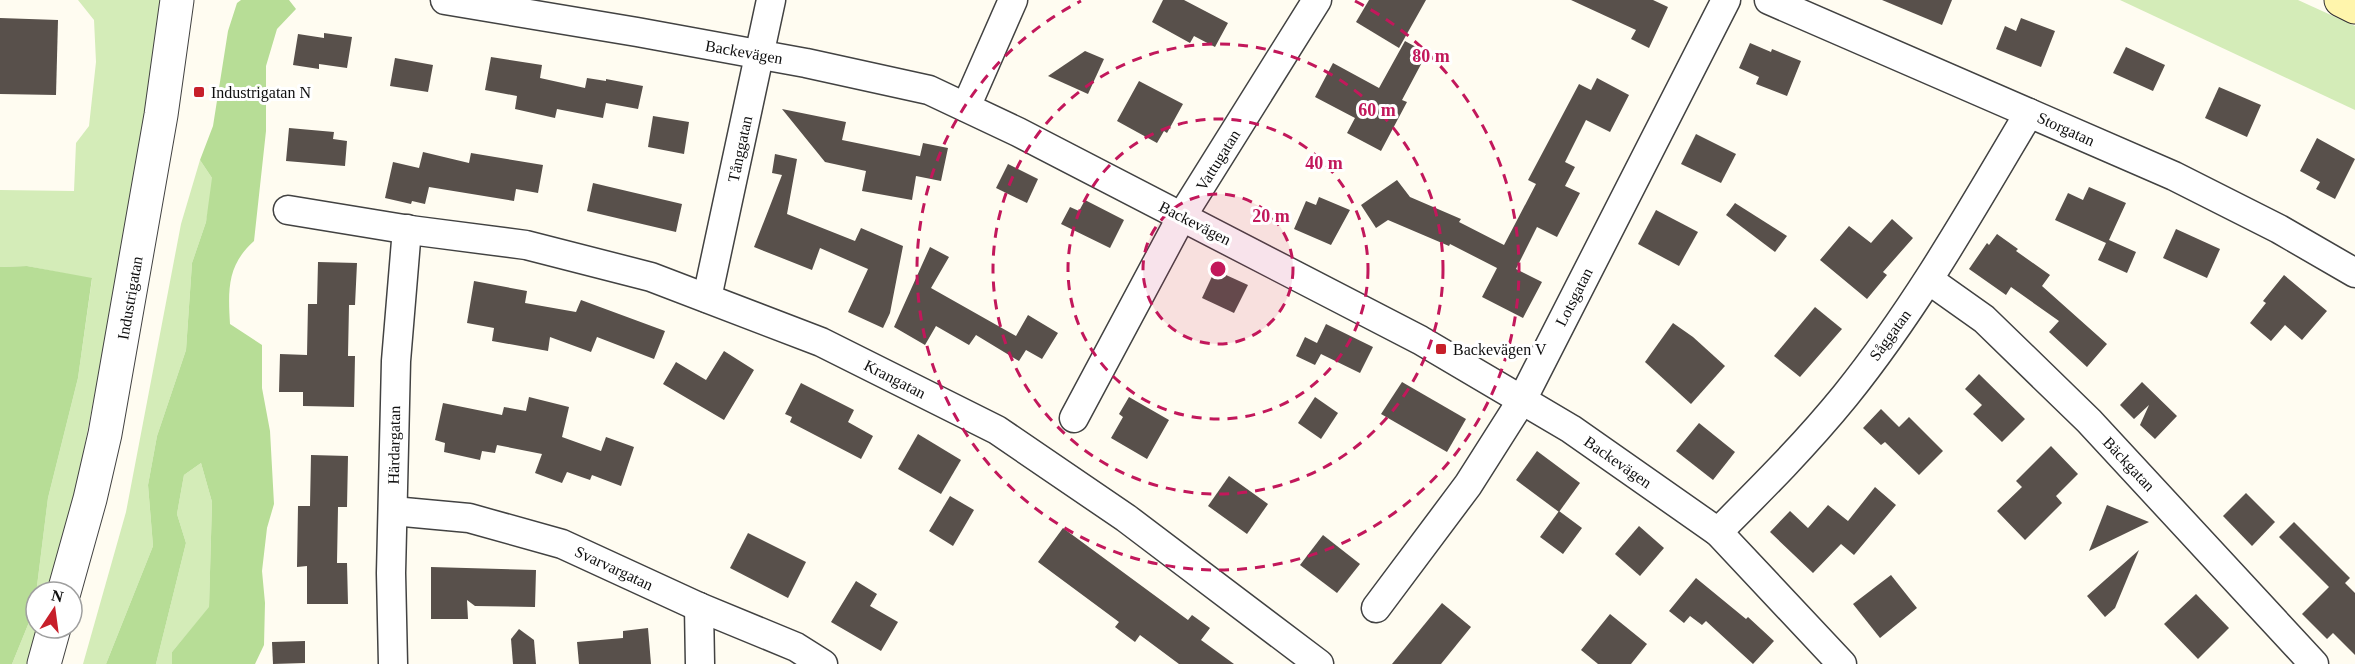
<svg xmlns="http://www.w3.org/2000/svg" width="2355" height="664" font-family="'Times New Roman',serif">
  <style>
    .green { fill: #d4ecb8 }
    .forest { fill: #b7dd96 }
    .building { fill: #58504b }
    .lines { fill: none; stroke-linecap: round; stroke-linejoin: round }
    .minor-casing { stroke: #424242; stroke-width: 31 }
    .tertiary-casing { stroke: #424242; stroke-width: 35 }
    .secondary-casing { stroke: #313131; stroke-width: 35 }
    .minor { stroke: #fff; stroke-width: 28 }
    .tertiary { stroke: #fff; stroke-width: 33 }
    .secondary { stroke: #fff5ac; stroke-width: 33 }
    .ring { fill: none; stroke: #c2185b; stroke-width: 3; stroke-dasharray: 10 8 }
    .poi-dot { fill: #c71f2a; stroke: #fff; stroke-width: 2 }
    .labels { text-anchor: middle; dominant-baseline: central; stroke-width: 6; stroke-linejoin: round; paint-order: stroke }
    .street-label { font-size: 16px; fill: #0f0f0f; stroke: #fff }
    .poi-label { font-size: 16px; fill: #0f0f0f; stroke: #fff; text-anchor: start }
    .centre { fill: #c2185b; stroke: #fff; stroke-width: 3 }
    .ring-label { font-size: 18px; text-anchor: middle; font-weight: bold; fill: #c2185b; stroke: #fff; stroke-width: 6; stroke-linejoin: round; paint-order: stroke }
  </style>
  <rect width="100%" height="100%" fill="#fffcf1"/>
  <!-- green -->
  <g class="green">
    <path d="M78 0H162L163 21 115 289 77 485 48 592H36V628H39L29 664H12L34 610 48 498 78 378 92 279 27 266 0 267V190L74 191 76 143 89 126 96 62 94 20Z"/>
    <path d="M2120 0H2298L2355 26V110Z"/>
    <path d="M200 160 212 178V192L206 222 192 263 186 350 157 436 148 485 153 546 106 664H83L126 512 181 224Z"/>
    <path d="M201 463 212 502 209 608 172 652V664H156L186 543 177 514 184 475Z"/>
  </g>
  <!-- forest -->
  <g class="forest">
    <path d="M241 0H289L296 9 277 29 266 66V131L254 241C227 265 228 290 230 324L262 345V388L270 431 274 504 267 528 262 571 265 603 264 645 255 664H172V652L209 607 212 502 201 463 184 475 177 514 186 543 156 664H106L153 546 148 485 157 436 186 350 192 263 206 222 212 178 200 160 213 126 228 31 237 3Z"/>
    <path d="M27 266 92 278 78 378 48 498 34 610 12 664H0V267Z"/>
  </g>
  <!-- building -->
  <g class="building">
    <path d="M1163 0H1184L1228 23 1215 47 1194 36 1190 43 1152 22Z"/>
    <path d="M1369 0H1426L1399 48 1356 22Z"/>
    <path d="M1571 0H1653L1668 7 1649 48 1631 39 1636 30Z"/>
    <path d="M1882 0H1952L1942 25Z"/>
    <path d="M0 18 58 20 56 95 0 94Z"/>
    <path d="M2021 18 2055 31 2041 67 1996 49 2005 26 2016 31Z"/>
    <path d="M324 33 352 37 347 68 319 64V69L293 65 298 34 324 38Z"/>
    <path d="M1405 41 1427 53 1402 100 1407 102 1381 151 1347 133 1355 118 1315 97 1333 63 1379 88Z"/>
    <path d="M1750 43 1771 52 1772 49 1801 61 1787 96 1756 84 1759 77 1739 68Z"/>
    <path d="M2126 47 2165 65 2153 91 2113 73Z"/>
    <path d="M1085 51 1104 59 1088 94 1048 76Z"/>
    <path d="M491 57 542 65 540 78 585 88 587 78 606 81V79L643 86 638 109 606 103 603 118 557 109 555 118 515 109 517 96 485 90Z"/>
    <path d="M395 58 433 65 428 92 390 86Z"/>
    <path d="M1597 78 1629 95 1610 132 1586 120 1565 162 1575 167 1565 186 1580 193 1557 237 1537 227 1516 269 1542 282 1523 318 1482 297 1497 268 1450 244 1449 246 1388 220 1376 228 1361 205 1397 180 1410 197 1461 219 1459 222 1504 245 1536 184 1528 180 1579 84 1591 90Z"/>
    <path d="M1139 81 1183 104 1167 133 1164 131 1157 143 1117 121Z"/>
    <path d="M2219 87 2261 105 2247 137 2205 118Z"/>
    <path d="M782 109 846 122 842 140 920 156 923 143 948 148 941 181 916 176 912 200 862 191 866 171 825 162Z"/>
    <path d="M653 116 689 122 684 154 648 147Z"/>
    <path d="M289 128 334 132 333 139 347 141 345 166 286 161Z"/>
    <path d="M1696 134 1736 154 1721 183 1681 164Z"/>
    <path d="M2317 138 2355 159 2335 199 2316 189 2320 182 2300 171Z"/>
    <path d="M423 152 469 163 471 153 543 165 538 193 516 189 514 201 429 187 425 204 412 201 411 204 385 198 393 162 419 168Z"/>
    <path d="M775 154 797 159 787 214 855 241 861 228 903 246 890 313 883 328 848 312 868 269 820 248 812 270 754 247 782 175 772 173Z"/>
    <path d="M1008 164 1038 179 1027 203 996 188Z"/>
    <path d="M593 183 682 204 676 232 587 211Z"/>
    <path d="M2089 187 2126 203 2109 240 2136 252 2127 273 2098 260 2106 243 2055 220 2068 193 2083 200Z"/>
    <path d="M1319 197 1350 210 1331 245 1294 229 1306 201 1316 205Z"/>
    <path d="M1085 200 1124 220 1110 248 1061 224 1070 207 1079 211Z"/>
    <path d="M1735 203 1787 236 1775 252 1726 215Z"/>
    <path d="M1656 210 1698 232 1679 266 1638 244Z"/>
    <path d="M1892 219 1913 238 1883 272 1887 275 1867 299 1820 260 1849 226 1871 243Z"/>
    <path d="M2176 229 2220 249 2207 278 2163 258Z"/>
    <path d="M1997 234 2018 249 2016 251 2050 275 2042 286 2107 344 2087 367 2049 332 2059 321 2011 287 2006 295 1969 269 1987 243 1989 245Z"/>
    <path d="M930 247 949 257 931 288 1016 336 1028 315 1058 333 1042 359 1026 350 1019 361 976 335 969 345 936 326 925 345 894 327Z"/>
    <path d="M318 262 357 263 355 305H349L348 356H355L354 407 303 406V392H279L280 354 307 355 308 304H317Z"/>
    <path d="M1215 270 1248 285 1234 313 1202 298Z"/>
    <path d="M2284 275 2327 311 2302 340 2285 325 2271 341 2250 323 2266 303 2263 301Z"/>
    <path d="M474 281 527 291 525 303 576 312 581 300 665 331 654 359 597 337 591 352 550 337 548 351 492 341 494 328 467 323Z"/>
    <path d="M1815 307 1842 329 1800 377 1774 356Z"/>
    <path d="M1673 323 1693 337 1725 366 1691 404 1645 362Z"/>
    <path d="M1326 324 1373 347 1360 373 1321 354 1315 365 1296 356 1305 337 1317 343Z"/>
    <path d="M724 351 754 370 724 420 663 384 676 362 706 380Z"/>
    <path d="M1979 374 2025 419 2002 442 1973 414 1982 405 1965 389Z"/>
    <path d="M1402 382 1466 419 1447 452 1381 414Z"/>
    <path d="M2142 382 2177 416 2155 439 2140 425 2149 405 2134 419 2120 405Z"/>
    <path d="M801 383 854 410 848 422 873 436 861 459 790 422 792 417 785 414Z"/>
    <path d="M529 397 569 407 562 437 601 451 606 437 634 447 621 486 592 475 590 480 567 472 562 483 535 473 542 454 497 445 495 453 482 451 480 460 444 452 445 443 435 440 443 403 502 415 504 407 526 411Z"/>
    <path d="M1129 397 1169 420 1147 459 1111 438 1123 417 1119 414Z"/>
    <path d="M1315 397 1338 413 1321 439 1298 423Z"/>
    <path d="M1881 409 1899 427 1909 417 1943 451 1919 475 1885 442 1881 445 1863 428Z"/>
    <path d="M1699 423 1735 452 1713 480 1676 451Z"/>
    <path d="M918 434 961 460 941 494 898 469Z"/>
    <path d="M2051 446 2078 474 2056 496 2062 503 2025 540 1997 511 2022 487 2016 481Z"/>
    <path d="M1537 451 1580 483 1559 512 1516 480Z"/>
    <path d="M311 455 348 456 347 507H338L337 563H347L348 604H307V566L297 567 298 506H310Z"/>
    <path d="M1229 476 1268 504 1247 534 1208 506Z"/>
    <path d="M1875 487 1896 505 1854 555 1841 544 1813 573 1770 532 1790 511 1808 528 1828 505 1848 521Z"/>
    <path d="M2246 493 2275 522 2252 546 2223 516Z"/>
    <path d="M950 496 974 510 953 546 929 531Z"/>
    <path d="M2107 505 2149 522 2089 551Z"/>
    <path d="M1559 511 1582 528 1563 554 1540 537Z"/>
    <path d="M2294 522 2350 578 2345 583 2355 593V655L2333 633 2327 639 2302 614 2329 587 2279 537Z"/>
    <path d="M1639 526 1664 548 1640 576 1615 554Z"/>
    <path d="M1063 528 1188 620 1192 615 1210 628 1201 640 1234 664H1179L1140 635 1135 642 1115 627 1119 622 1038 562Z"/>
    <path d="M748 533 806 562 788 598 730 568Z"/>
    <path d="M1323 535 1360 564 1337 593 1300 565Z"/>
    <path d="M2139 550 2115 608 2105 617 2087 596Z"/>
    <path d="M431 567 536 570 535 607 475 606 467 600 468 619H431Z"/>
    <path d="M1891 575 1917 608 1880 638 1853 604Z"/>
    <path d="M1696 578 1746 619 1748 617 1774 641 1753 664 1706 621 1702 625 1690 616 1684 623 1669 611Z"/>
    <path d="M856 581 877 594 870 606 898 622 881 651 831 622Z"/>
    <path d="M2196 594 2229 628 2198 659 2164 624Z"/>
    <path d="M1442 603 1471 627 1441 664H1392Z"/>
    <path d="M1610 614 1647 644 1631 664H1598L1581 650Z"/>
    <path d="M648 628 651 664H579L577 642 623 638V631Z"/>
    <path d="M519 629 534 640 536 664H513L511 639Z"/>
    <path d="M305 641V663L273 664 272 642Z"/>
  </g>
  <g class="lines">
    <defs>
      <g id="minor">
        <path d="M445 0 637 32 806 63 929 90 1018 132 1420 340 1571 429 1718 532 1842 664"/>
        <path d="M1769 0 2174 176 2279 229 2355 273"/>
        <path d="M966 107 1013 0"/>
        <path d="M288 210 410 230 526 245 651 277 821 342 997 430 1126 518 1319 664"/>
        <path d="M1929 280 1984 319 2089 421 2314 664"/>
        <path d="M707 298 771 0"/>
        <path d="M1074 418 1182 216 1317 0"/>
        <path d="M393 511 469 518 562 544 699 607 796 647 823 664"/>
        <path d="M1718 532C1762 488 1806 444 1845 396 1916 308 1972 209 2029 113"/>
        <path d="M699 607 700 664"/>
        <path d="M1376 608 1468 485 1522 400 1726 0"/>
        <path d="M393 664 391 573 396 361 407 229 410 230"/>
      </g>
      <g id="tertiary">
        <path d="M64 592 90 499 105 434 161 115 177 0"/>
        <path d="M44 664 54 628"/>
      </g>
      <path id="secondary" d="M2341 0 2355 7"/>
    </defs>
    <!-- minor casing -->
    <use href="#minor" class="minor-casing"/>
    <!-- tertiary casing -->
    <use href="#tertiary" class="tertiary-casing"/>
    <!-- secondary casing -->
    <use href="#secondary" class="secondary-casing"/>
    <!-- minor -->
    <use href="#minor" class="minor"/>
    <!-- tertiary -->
    <use href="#tertiary" class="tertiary"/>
    <!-- secondary -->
    <use href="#secondary" class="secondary"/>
  </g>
  <!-- distance rings -->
  <circle cx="1218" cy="269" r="75" fill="#c2185b" fill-opacity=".12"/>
  <g class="ring">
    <circle cx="1218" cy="269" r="75"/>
    <circle cx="1218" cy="269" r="150"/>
    <circle cx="1218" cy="269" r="225"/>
    <path d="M1355 1A301 301 0 1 1 1081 1"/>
  </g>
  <!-- markers -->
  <g class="poi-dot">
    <rect x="193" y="86" width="12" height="12" rx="3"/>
    <rect x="1435" y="343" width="12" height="12" rx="3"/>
  </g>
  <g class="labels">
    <!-- street labels -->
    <g class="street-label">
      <text transform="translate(744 52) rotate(10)">Backevägen</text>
      <text transform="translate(2066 129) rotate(24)">Storgatan</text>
      <text transform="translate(740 149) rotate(-78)">Tånggatan</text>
      <text transform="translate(1218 160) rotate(-58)">Vattugatan</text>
      <text transform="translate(1195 223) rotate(27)">Backevägen</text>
      <text transform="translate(1574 297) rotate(-63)">Lotsgatan</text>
      <text transform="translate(130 298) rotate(-80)">Industrigatan</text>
      <text transform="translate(1890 335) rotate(-54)">Såggatan</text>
      <text transform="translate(895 379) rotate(27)">Krangatan</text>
      <text transform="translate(394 445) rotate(-89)">Härdargatan</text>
      <text transform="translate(1618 462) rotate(35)">Backevägen</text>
      <text transform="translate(2129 464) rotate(47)">Bäckgatan</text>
      <text transform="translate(614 568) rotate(25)">Svarvargatan</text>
    </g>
    <!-- poi labels -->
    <g class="poi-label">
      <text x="211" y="92">Industrigatan N</text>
      <text x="1453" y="349">Backevägen V</text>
    </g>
  </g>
  <circle cx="1218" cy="269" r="9" class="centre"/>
  <g class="ring-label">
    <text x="1431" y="62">80 m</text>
    <text x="1377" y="116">60 m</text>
    <text x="1324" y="169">40 m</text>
    <text x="1271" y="222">20 m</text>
  </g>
  <!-- north arrow -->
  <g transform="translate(54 610) rotate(13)"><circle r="28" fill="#ffffff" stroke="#9f9f9f" stroke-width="1.5"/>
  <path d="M0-4.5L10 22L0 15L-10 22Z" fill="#c71f2a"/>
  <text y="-9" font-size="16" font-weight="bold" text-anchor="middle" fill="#0f0f0f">N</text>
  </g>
</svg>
